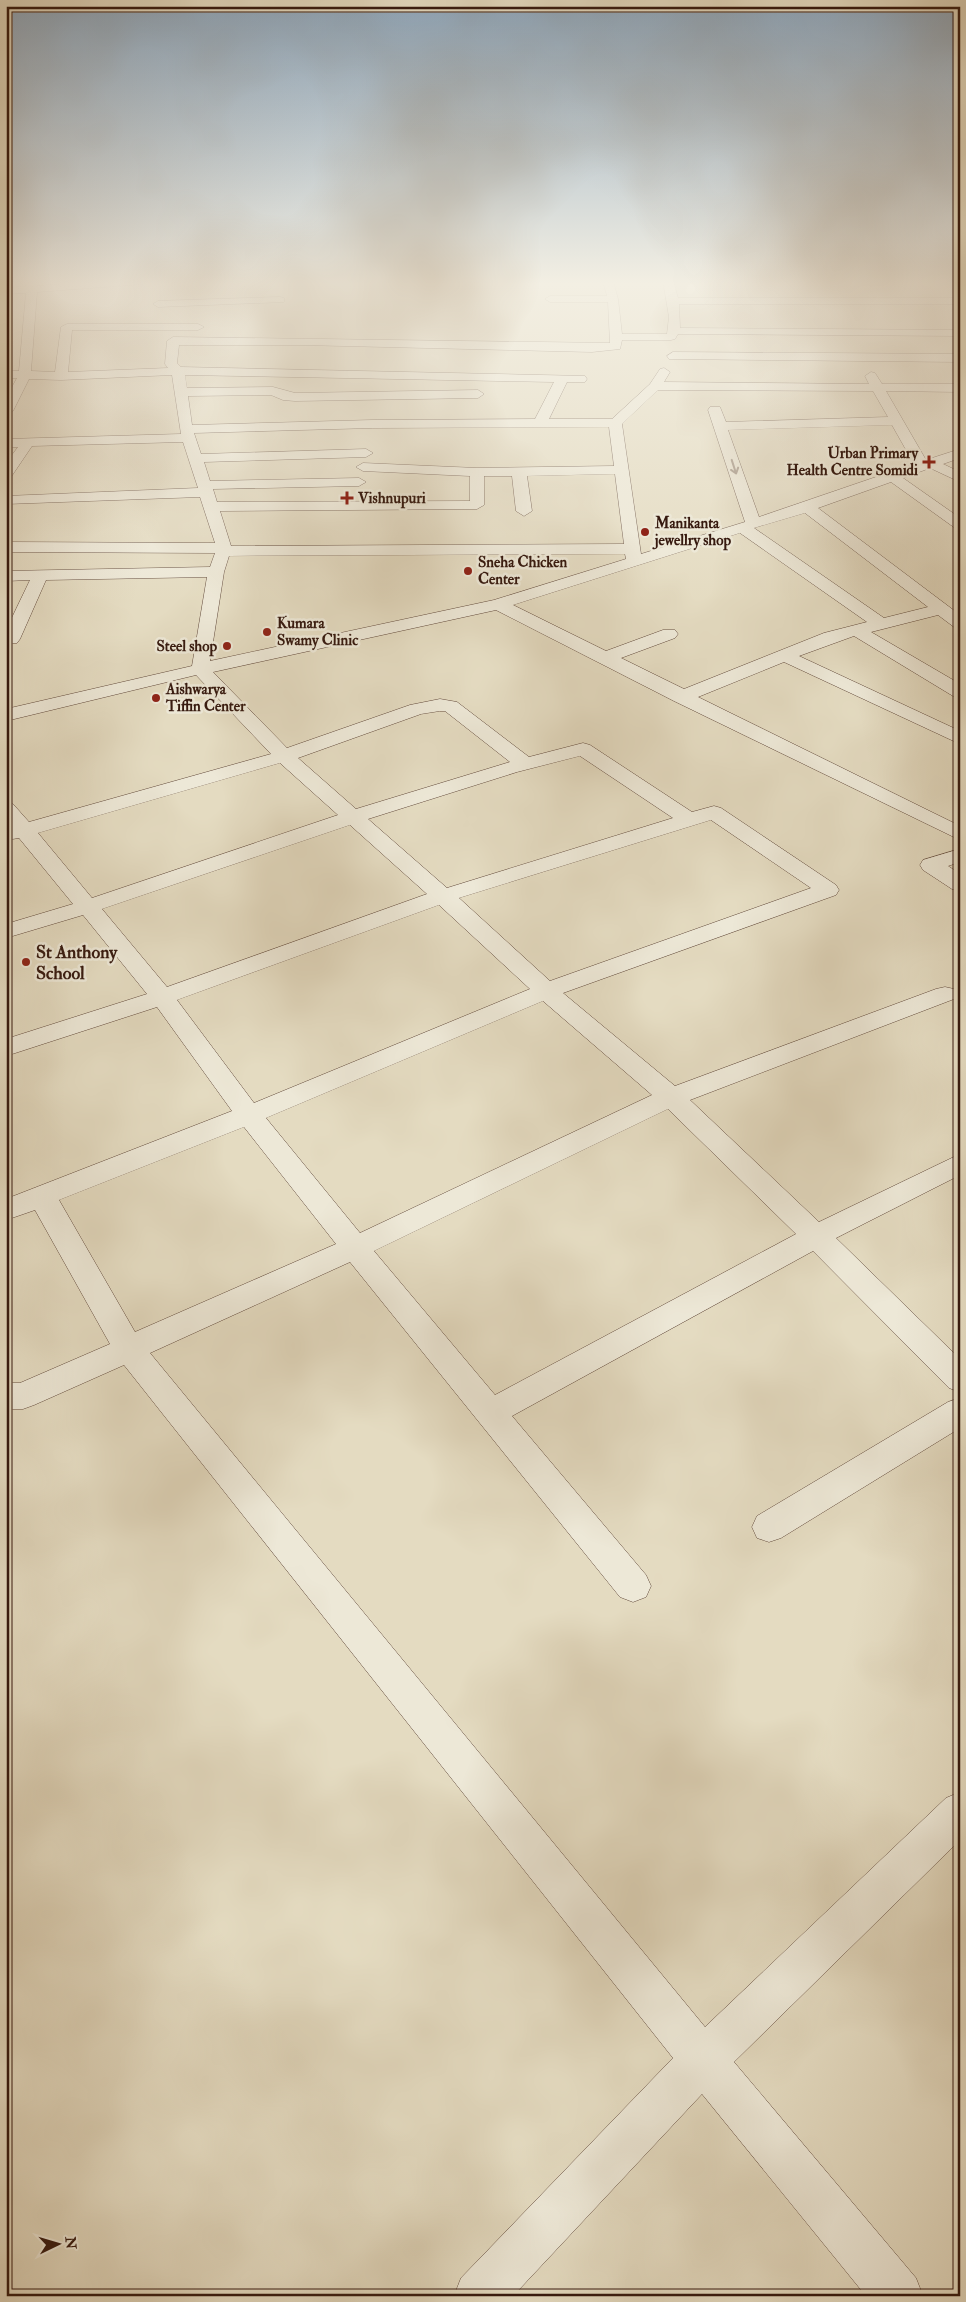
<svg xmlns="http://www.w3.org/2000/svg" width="966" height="2302" font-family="'IM FELL Double Pica',serif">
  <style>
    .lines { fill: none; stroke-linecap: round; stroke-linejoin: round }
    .minor-casing { stroke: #624a3c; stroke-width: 1 }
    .minor { fill: #ede8d7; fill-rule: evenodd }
    .oneway { stroke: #9b8b7d }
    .poi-dot { fill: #8f2418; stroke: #ede8d7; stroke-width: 2 }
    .labels { text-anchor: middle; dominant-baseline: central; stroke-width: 5; stroke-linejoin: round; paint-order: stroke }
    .far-poi-label { font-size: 15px; font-weight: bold; fill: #36190f; stroke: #ede8d7; text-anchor: start }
    .poi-label { font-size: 18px; font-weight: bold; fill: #36190f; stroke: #ede8d7; text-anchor: start }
  </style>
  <rect width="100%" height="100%" fill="#e4dbc1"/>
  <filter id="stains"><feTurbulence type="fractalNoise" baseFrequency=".004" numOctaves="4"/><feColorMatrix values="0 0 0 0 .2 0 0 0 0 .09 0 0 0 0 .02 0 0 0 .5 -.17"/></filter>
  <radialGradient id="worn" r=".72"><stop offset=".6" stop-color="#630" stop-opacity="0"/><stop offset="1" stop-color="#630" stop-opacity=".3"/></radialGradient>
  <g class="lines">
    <defs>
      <g id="minor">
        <path d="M27 281H37V286L102 281H148L143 284 37 292 31 371 55 372 61 327 67 324H198L204 327 198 330H72L68 372 168 368 165 364 167 341 173 337 610 343 608 302H550L545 299 550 296H607L603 281H613L618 299 622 334H667L669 317 663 281H673L678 298H960V304H679L680 328 960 330V336L678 334 675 339 671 340H622L620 349 592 352 302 345H179L177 363 181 367 585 376 587 379 585 382H567L549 419H612L650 384 660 369 664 368 670 372 664 382 869 384 865 376 871 372 875 373 882 384H960V392L886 391 926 460 960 449V458L943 464 960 472V482L930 468 903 478 960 518V530L955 528 891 482 818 508 960 615V628L954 627 938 615 871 632 960 684V698L953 696 854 636 799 656 960 731V744L784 662 698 697 960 826V840L674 701 496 610 213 672 287 748 410 705 440 699 457 702 529 757 583 743 590 745 692 812 714 806 721 808 836 885 839 890 836 895 563 993 675 1086 936 989 945 987 954 989 957 994 954 999 690 1100 819 1222 960 1154V1175L836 1238 960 1359V1392L949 1388 813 1251 512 1416 646 1575 651 1586 646 1597 633 1602 620 1597 350 1262 150 1353 705 2027 946 1798 960 1792V1840L734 2062 916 2278 923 2296H866L702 2094 513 2296H454L461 2278 673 2058 124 1365 34 1405 23 1409H6V1383H20L110 1344 35 1210 6 1220V1199L232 1111 157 1007 6 1056V1039L147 994 83 915 6 938V924L73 904 19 838 6 840V828L10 827 6 822V802L13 804 29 822 271 754 196 675 6 721V709L192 666 207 577 46 580 20 639 17 643H6V630L30 580 6 581V571L210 567 215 553 6 552V542L215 543 200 497 6 504V496L198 488 183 442 32 446 11 477 6 478V463L18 447H6V439L181 434 172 375 61 380 29 379 13 411 6 415V398L17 378H6V370L19 371 26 293 6 294V288L26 286ZM185 375 554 382 535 419 372 420 192 425 188 396 271 395 283 400 295 401 478 398 484 394 478 390 295 393 273 387 187 388ZM658 390 873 391 888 417 726 422 720 407H710L708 410 745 522 641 554 622 424ZM892 425 914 464 759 517 728 430ZM609 427 614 466 477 468 363 463 356 467 363 471 470 476V501L217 502 213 489 359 486 366 482 359 478 210 481 204 462 366 457 373 453 366 449 201 454 194 433 372 428ZM615 474 624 544 231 546 220 511 477 509 484 505V476H512L516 511 524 516 532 511 527 476ZM805 513 928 607 884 618 754 528ZM740 533 867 622 824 633 684 689 621 658 675 638 678 634 675 630H663L606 651 513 605ZM625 554 626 559 494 600 210 661 224 572 229 556ZM440 711H445L510 762 356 809 298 758 421 714ZM580 756 673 818 447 888 368 819 517 772ZM280 763 338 815 92 898 38 833ZM711 820 811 888 550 981 459 898ZM350 825 427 894 167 987 102 909ZM439 905 530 989 254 1103 177 1000ZM543 1001 652 1095 360 1233 266 1118ZM668 1109 796 1234 495 1395 374 1251ZM244 1127 336 1244 135 1332 59 1200Z"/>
        <path d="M280 297 284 298V302L158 307 153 304 158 301Z"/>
        <path d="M673 352 960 354V362L669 359 667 356Z"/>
        <path d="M960 849V862L948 866 960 874V891L952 889 923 870 920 865 923 860Z"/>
        <path d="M960 1398V1428L781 1538 769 1542 757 1538 752 1527 757 1516 948 1402Z"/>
      </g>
    </defs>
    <!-- minor casing -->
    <use href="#minor" class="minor-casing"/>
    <!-- minor -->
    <use href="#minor" class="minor"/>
  </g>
  <!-- one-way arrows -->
  <defs><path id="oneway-shaft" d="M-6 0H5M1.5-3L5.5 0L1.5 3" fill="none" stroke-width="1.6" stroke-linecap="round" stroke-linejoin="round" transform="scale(1.25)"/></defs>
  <use class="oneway" href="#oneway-shaft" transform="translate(734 467) rotate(72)"/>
  <!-- sky -->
  <linearGradient id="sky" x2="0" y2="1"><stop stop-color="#8fa9c0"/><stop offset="0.47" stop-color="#f3efe3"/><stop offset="1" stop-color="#f3efe3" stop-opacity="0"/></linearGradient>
  <rect width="966" height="603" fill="url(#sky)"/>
  <!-- markers -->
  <g class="poi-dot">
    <path d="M926.5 454.5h5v5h5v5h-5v5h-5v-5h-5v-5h5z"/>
    <path d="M344.5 490.5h5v5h5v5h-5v5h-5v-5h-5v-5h5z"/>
    <circle cx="645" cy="532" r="5"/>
    <circle cx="468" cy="571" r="5"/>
    <circle cx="267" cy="632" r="5"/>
    <circle cx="227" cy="646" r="5"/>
    <circle cx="156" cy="698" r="5"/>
    <circle cx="26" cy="962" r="5"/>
  </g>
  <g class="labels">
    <!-- far-poi labels -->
    <g class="far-poi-label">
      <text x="918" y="453" text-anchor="end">Urban Primary<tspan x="918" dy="17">Health Centre Somidi</tspan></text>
      <text x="358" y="498">Vishnupuri</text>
      <text x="655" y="523">Manikanta<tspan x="655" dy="17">jewellry shop</tspan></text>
      <text x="478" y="562">Sneha Chicken<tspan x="478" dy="17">Center</tspan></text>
      <text x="277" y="623">Kumara<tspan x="277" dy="17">Swamy Clinic</tspan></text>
      <text x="217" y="646" text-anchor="end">Steel shop</text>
      <text x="166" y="689">Aishwarya<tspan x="166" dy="17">Tiffin Center</tspan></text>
    </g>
    <!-- poi labels -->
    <g class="poi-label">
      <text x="36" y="952">St Anthony<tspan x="36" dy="21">School</tspan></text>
    </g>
  </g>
  <!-- margin -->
  <rect width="966" height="2302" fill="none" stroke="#e4dbc1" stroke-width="25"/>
  <rect x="8" y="8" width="951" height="2287" fill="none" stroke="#36190f" stroke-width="2.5"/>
  <rect x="12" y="12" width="941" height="2277" fill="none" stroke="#36190f"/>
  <!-- north arrow -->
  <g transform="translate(58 2244) rotate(85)" stroke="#ede8d7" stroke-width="4" paint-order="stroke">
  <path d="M0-4L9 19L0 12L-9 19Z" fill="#36190f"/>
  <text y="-8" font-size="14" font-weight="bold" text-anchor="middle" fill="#36190f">N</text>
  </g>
  <rect width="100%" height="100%" filter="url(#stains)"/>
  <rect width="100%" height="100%" fill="url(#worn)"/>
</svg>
